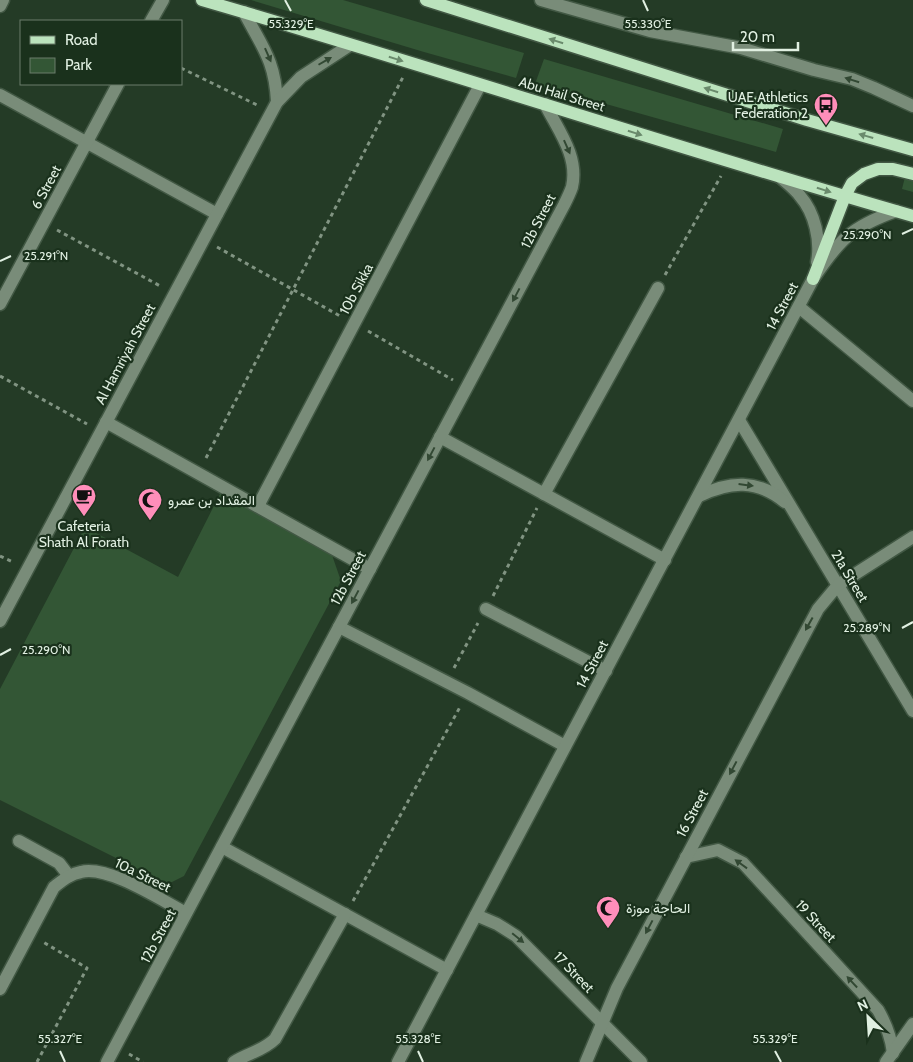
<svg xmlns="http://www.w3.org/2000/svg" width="913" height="1062" font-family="Cabin,Vazirmatn,sans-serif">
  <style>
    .green { fill: #335635 }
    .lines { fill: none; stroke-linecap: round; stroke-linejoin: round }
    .minor-casing { stroke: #425844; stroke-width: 15 }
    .major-casing { stroke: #425844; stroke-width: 15 }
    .path { stroke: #819482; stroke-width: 3; stroke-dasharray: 4 4; stroke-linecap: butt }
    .minor { stroke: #798c79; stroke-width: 12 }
    .major { stroke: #bbe3bd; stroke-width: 12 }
    .oneway { fill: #6a8a6c }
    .oneway2 { fill: #324833 }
    .ticks { fill: none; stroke: #e1f0e2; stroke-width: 2 }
    .labels { text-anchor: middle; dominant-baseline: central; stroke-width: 4.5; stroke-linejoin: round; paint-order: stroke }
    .street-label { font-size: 14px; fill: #e1f0e2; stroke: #1a311c }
    .poi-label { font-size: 14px; fill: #e1f0e2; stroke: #1a311c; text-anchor: start }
    .ticks-label { font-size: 12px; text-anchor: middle; fill: #e1f0e2; stroke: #1a311c; stroke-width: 4.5; stroke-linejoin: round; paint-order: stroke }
  </style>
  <rect width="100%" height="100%" fill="#243b26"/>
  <!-- green -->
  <g class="green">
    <path d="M251 0H343L524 53 516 78 424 52Z"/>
    <path d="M544 59 783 129 776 152 535 84Z"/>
    <path d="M905 177 913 179V192L902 189Z"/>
    <path d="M223 488 332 555 341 581 184 876 168 884 0 800V689L85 527 178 577Z"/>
  </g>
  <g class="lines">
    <defs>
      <g id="minor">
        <path d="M541 0 650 31 741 48 814 70 852 79 874 88 913 106"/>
        <path d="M0 6 3 0"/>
        <path d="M244 12C262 47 275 60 277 102"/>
        <path d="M151 21 163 0"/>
        <path d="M0 95 217 214"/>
        <path d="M780 177C787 183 795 189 800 196 815 213 821 241 817 262"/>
        <path d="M0 304 118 84"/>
        <path d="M799 307 913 401"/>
        <path d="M739 420 913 711"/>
        <path d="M106 422 370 569"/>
        <path d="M440 437 665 560"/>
        <path d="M544 494 658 288"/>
        <path d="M699 496C730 481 757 479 785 502"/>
        <path d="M258 506 480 85"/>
        <path d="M486 609 606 671"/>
        <path d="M0 621 277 102 301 77 350 45"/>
        <path d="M339 627 468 693 565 746"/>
        <path d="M19 841 59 863 69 876"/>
        <path d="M222 847 447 970"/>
        <path d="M686 857 718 850 743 863 878 1010C886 1024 891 1036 893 1053"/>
        <path d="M476 915 497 924 516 936 641 1062"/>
        <path d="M0 989 54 887C63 880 70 874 81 872 108 865 161 900 186 913"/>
        <path d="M107 1062 564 205C567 199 570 193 572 187 579 156 558 130 545 104"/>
        <path d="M234 1062C248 1053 263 1051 275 1039L345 914"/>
        <path d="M398 1062 813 279C839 240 851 227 896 211"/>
        <path d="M586 1062 617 988 818 609 838 585 913 537"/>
        <path d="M886 1062 913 1024"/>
      </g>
      <g id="major">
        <path d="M202 0C440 69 675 148 913 216"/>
        <path d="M426 0 807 120 913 150"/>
        <path d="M813 279 845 196 852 183 864 174 878 169H893L913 174"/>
      </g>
    </defs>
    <!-- minor casing -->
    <use href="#minor" class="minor-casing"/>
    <!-- major casing -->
    <use href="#major" class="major-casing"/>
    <!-- path -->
    <g class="path">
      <path d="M181 68 257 105"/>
      <path d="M57 230 162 287"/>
      <path d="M217 247 340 316"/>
      <path d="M665 275 721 176"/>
      <path d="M368 331 453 380"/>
      <path d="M0 376 87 424"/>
      <path d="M206 458 403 77"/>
      <path d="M0 556 13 562"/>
      <path d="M493 596 537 508"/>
      <path d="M454 668 478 623"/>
      <path d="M353 901 460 707"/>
      <path d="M129 1054 143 1062"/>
      <path d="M37 1062 87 968 43 942"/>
    </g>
    <!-- minor -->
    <use href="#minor" class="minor"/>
    <!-- major -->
    <use href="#major" class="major"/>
  </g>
  <!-- one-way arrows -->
  <defs><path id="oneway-solid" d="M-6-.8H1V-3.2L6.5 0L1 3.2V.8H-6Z" transform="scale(1.25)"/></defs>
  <g class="oneway">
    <use href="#oneway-solid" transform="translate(556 41) rotate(-162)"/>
    <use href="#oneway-solid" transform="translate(396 59) rotate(17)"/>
    <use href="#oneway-solid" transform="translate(711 90) rotate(-162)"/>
    <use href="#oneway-solid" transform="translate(635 133) rotate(18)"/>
    <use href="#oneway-solid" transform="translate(866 136) rotate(-164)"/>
    <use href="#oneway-solid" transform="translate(824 190) rotate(17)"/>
  </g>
  <g class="oneway2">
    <use href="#oneway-solid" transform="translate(268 55) rotate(66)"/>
    <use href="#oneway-solid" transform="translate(325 61) rotate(-30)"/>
    <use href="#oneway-solid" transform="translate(852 80) rotate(-162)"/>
    <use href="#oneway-solid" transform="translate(567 147) rotate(66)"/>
    <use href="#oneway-solid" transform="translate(516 295) rotate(118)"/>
    <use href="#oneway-solid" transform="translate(431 454) rotate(118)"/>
    <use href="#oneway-solid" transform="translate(746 485) rotate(7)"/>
    <use href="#oneway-solid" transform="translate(355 597) rotate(118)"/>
    <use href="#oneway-solid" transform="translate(809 624) rotate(119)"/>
    <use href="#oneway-solid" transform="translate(733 768) rotate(118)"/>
    <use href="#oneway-solid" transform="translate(741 864) rotate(-144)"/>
    <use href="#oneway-solid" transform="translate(649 927) rotate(118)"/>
    <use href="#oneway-solid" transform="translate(518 938) rotate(39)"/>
    <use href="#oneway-solid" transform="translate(852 982) rotate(-133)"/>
  </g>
  <!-- ticks -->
  <path class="ticks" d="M285 0 291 11M643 0 648 11M902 234 913 229M0 261 11 256M902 628 913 622M0 655 11 649M60 1051 65 1062M418 1051 423 1062M775 1051 781 1062"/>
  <!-- icons -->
  <defs>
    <symbol id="bus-pin" viewBox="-11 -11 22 30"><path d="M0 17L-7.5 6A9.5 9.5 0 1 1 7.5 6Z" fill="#ff8eba" stroke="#1a311c"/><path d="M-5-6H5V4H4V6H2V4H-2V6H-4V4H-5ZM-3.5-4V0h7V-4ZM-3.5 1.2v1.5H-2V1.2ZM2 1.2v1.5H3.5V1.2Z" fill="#111"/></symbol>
    <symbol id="cafe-pin" viewBox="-11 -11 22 30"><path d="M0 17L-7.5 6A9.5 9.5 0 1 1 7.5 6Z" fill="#ff8eba" stroke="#1a311c"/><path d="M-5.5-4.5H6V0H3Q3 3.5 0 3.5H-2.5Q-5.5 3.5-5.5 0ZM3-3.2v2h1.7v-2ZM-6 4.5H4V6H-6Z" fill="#111"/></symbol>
    <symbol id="mosque-pin" viewBox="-11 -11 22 30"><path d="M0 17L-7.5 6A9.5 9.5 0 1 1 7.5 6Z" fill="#ff8eba" stroke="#1a311c"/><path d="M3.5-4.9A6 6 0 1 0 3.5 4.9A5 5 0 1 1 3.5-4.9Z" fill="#111"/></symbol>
  </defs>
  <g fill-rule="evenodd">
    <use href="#bus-pin" x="812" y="91" width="28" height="38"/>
    <use href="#cafe-pin" x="70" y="482" width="28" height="38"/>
    <use href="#mosque-pin" x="136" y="486" width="28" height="38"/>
    <use href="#mosque-pin" x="594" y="894" width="28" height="38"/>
  </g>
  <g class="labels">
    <!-- street labels -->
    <g class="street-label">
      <text transform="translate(562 94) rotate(17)">Abu Hail Street</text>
      <text transform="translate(46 187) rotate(-62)">6 Street</text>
      <text transform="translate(538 221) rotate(-63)">12b Street</text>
      <text transform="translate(356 289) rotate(-62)">10b Sikka</text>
      <text transform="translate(782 306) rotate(-62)">14 Street</text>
      <text transform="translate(125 354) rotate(-62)">Al Hamriyah Street</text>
      <text transform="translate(850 576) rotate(59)">21a Street</text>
      <text transform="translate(348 578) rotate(-62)">12b Street</text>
      <text transform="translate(592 664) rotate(-62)">14 Street</text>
      <text transform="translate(692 813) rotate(-62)">16 Street</text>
      <text transform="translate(143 875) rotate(26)">10a Street</text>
      <text transform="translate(816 921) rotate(47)">19 Street</text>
      <text transform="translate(158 936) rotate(-62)">12b Street</text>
      <text transform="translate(574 972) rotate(46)">17 Street</text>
    </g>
    <!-- poi labels -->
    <g class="poi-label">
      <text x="808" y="97" text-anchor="end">UAE Athletics<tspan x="808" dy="16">Federation 2</tspan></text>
      <text x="168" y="500">المقداد بن عمرو</text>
      <text x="84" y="526" text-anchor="middle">Cafeteria<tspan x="84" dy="16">Shath Al Forath</tspan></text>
      <text x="626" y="908">الحاجة موزة</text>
    </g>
  </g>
  <g class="ticks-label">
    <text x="291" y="28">55.329°E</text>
    <text x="648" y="28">55.330°E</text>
    <text x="867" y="239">25.290°N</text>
    <text x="46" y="260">25.291°N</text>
    <text x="867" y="632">25.289°N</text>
    <text x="46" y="654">25.290°N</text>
    <text x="60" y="1043">55.327°E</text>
    <text x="418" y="1043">55.328°E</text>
    <text x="775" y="1043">55.329°E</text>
  </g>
  <!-- legend -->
  <rect x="20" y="20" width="162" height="65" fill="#1a311c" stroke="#6a7d6b"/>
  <rect x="30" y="36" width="25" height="8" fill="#bbe3bd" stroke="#6a7d6b"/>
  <text x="65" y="45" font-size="15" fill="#e1f0e2">Road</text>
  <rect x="30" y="58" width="25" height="15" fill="#335635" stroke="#6a7d6b"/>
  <text x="65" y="70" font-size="15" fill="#e1f0e2">Park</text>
  <!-- north arrow -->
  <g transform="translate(868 1017) rotate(335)" stroke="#1a311c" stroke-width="4" paint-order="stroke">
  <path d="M0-4L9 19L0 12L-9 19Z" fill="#e1f0e2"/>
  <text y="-8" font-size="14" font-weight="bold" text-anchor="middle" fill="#e1f0e2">N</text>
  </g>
  <!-- scale -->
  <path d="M733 42v8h65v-8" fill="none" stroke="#e1f0e2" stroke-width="2.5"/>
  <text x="740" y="42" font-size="15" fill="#e1f0e2" stroke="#1a311c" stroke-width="4" paint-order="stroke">20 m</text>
</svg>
